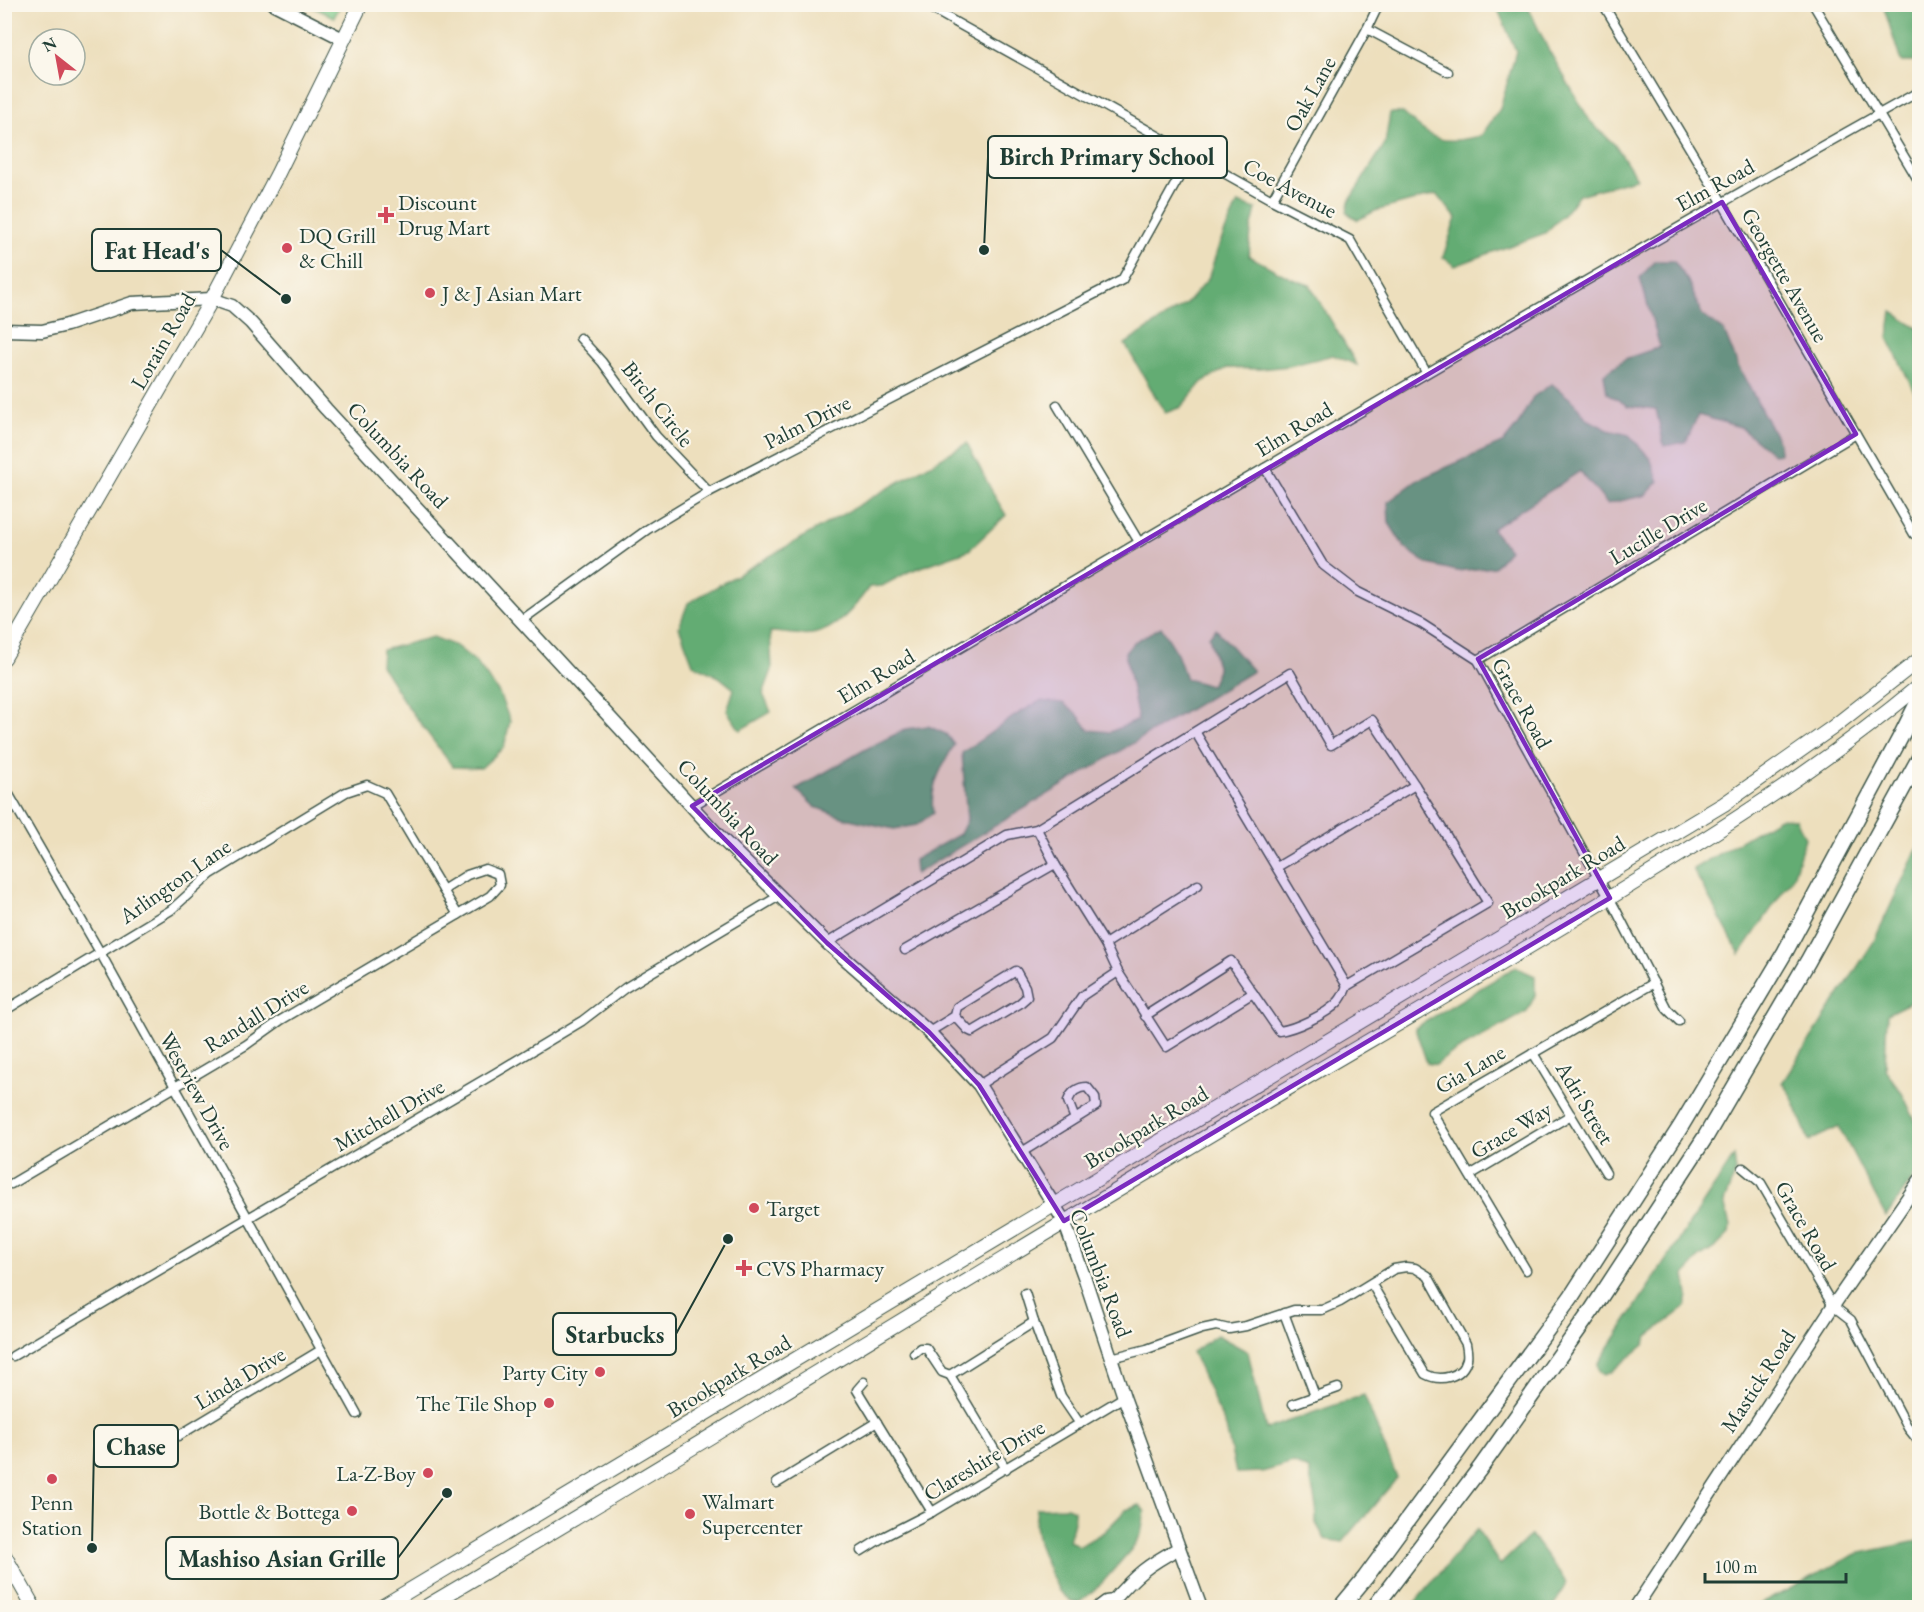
<svg xmlns="http://www.w3.org/2000/svg" width="1924" height="1612" font-family="'EB Garamond',serif">
  <style>
    .green { fill: #7ac786; stroke: #4c825d; stroke-width: 1.5 }
    .forest { fill: #63ac73; stroke: #417454; stroke-width: 1.5 }
    .lines { fill: none; stroke-linecap: round; stroke-linejoin: round }
    .street-casing { stroke: #3e5549; stroke-width: 11 }
    .secondary-casing { stroke: #3e5549; stroke-width: 15 }
    .primary-casing { stroke: #3e5549; stroke-width: 16 }
    .highway-casing { stroke: #3e5549; stroke-width: 18 }
    .street { stroke: #fff; stroke-width: 8 }
    .secondary { stroke: #fff; stroke-width: 12 }
    .primary { stroke: #fff; stroke-width: 14 }
    .highway { stroke: #fff; stroke-width: 15 }
    .marked { fill: #7b2cbf; fill-opacity: 0.2; stroke: #7b2cbf; stroke-width: 4.5; stroke-linejoin: round }
    .poi-dot { fill: #d1495b; stroke: #fbf7ec; stroke-width: 2 }
    .labels { text-anchor: middle; dominant-baseline: central; stroke-width: 4.5; stroke-linejoin: round; paint-order: stroke }
    .street-label { font-size: 22px; fill: #1f3d34; stroke: #fbf7ec }
    .poi-label { font-size: 22px; fill: #1f3d34; stroke: #fbf7ec; text-anchor: start }
    .leader { fill: none; stroke: #1f3d34; stroke-width: 2 }
    .callout-dot { fill: #1f3d34; stroke: #fbf7ec; stroke-width: 2 }
    .callout { fill: #fbf7ec; stroke: #1f3d34; stroke-width: 2 }
    .callout-label { font-size: 24px; text-anchor: middle; font-weight: bold; fill: #1f3d34 }
  </style>
  <rect width="100%" height="100%" fill="#fbf7ec"/>
  <filter id="ink" filterUnits="userSpaceOnUse"><feTurbulence type="fractalNoise" baseFrequency=".0167" numOctaves="2"/><feDisplacementMap in="SourceGraphic" scale="12" xChannelSelector="R" yChannelSelector="G"/><feConvolveMatrix kernelMatrix="1 2 1 2 8 2 1 2 1" color-interpolation-filters="sRGB"/></filter>
  <filter id="wash" filterUnits="userSpaceOnUse"><feTurbulence type="fractalNoise" baseFrequency=".008" numOctaves="4" result="noise"/><feDisplacementMap in="SourceGraphic" scale="24" xChannelSelector="R" yChannelSelector="G"/><feGaussianBlur stdDeviation="1.35" result="paint"/><feColorMatrix in="noise" values="0 0 0 0 0 0 0 0 0 0 0 0 0 0 0 0 0 1.4 0 .05"/><feComposite in="paint" operator="in"/></filter>
  <g filter="url(#wash)">
    <rect width="100%" height="100%" fill="#eddfbd"/>
    <!-- green -->
    <path class="green" d="M308 5 341 4V5L334 17Z"/>
    <!-- forest -->
    <g class="forest">
      <path d="M1496 5H1527L1548 49 1590 121 1616 146 1637 178 1579 195 1564 214 1545 233 1455 266 1443 257 1456 218 1437 194 1375 211 1358 220 1347 213 1349 201 1385 144 1390 113H1403C1434 141 1439 145 1481 136L1500 109 1516 51Z"/>
      <path d="M1883 5H1919V62H1901Z"/>
      <path d="M1238 203 1256 209 1251 230 1249 256 1290 278 1310 285 1357 365 1333 355 1289 366 1260 369 1227 368 1202 382 1181 407 1165 413 1125 344 1186 304 1208 279 1219 245Z"/>
      <path d="M1655 261H1674L1688 281 1702 315 1724 331 1738 366 1779 443 1780 453 1773 454 1740 427 1698 415 1686 442 1664 446 1656 409 1628 406 1607 393 1604 374 1625 359 1660 347 1640 278Z"/>
      <path d="M1892 312 1919 329V401L1888 338Z"/>
      <path d="M1552 384 1574 402 1587 419 1608 430 1629 435 1650 458 1659 481 1646 495 1607 504 1580 471 1492 529 1509 550 1494 567 1457 571 1428 564 1405 548 1389 523 1388 502 1418 480 1504 442 1517 426 1533 397Z"/>
      <path d="M967 443 995 497 1006 515 969 550 910 571 882 586 869 587C856 606 837 630 812 634 799 636 783 632 770 632L772 670 763 694 771 712 740 730 727 711 734 689 719 677 693 664 679 627 688 603Z"/>
      <path d="M1161 627 1176 651 1186 679 1211 686 1218 670 1209 636 1216 629 1253 671 915 874 914 860 960 834 967 820 962 753 1016 715 1040 701 1063 703 1078 715 1089 730 1110 732 1138 720 1125 653 1134 642Z"/>
      <path d="M433 637 456 646 476 662 499 693 510 721 504 747 481 768 453 767 405 703 381 665 382 650Z"/>
      <path d="M928 726 946 734 954 745C942 766 929 787 933 813L917 825 894 829 845 818 815 807 796 789 866 749 906 729Z"/>
      <path d="M1779 818 1796 819 1805 838 1793 877 1740 954 1693 869Z"/>
      <path d="M1919 845V998L1887 1014 1885 1069 1903 1095 1919 1129 1920 1168 1886 1217 1839 1127 1809 1141 1791 1095 1782 1083 1873 943Z"/>
      <path d="M1515 967 1535 976V995L1527 1012 1450 1054 1436 1065 1427 1063 1415 1028Z"/>
      <path d="M1734 1156 1736 1171 1724 1202 1730 1226 1729 1234 1716 1247 1699 1258 1685 1275 1688 1296 1685 1308 1648 1336 1644 1345 1612 1371 1604 1375 1599 1372 1598 1364Z"/>
      <path d="M1217 1335 1248 1352 1266 1429 1364 1395 1397 1478 1343 1542 1325 1539 1316 1523V1507L1309 1470 1293 1463 1262 1472 1236 1473 1226 1427 1192 1352Z"/>
      <path d="M1140 1505 1145 1512 1141 1534 1135 1545 1102 1583 1079 1603 1071 1601 1059 1591 1047 1566 1038 1543 1035 1525 1037 1508 1067 1507 1074 1510V1521L1069 1541 1080 1546 1104 1532 1126 1510Z"/>
      <path d="M1477 1529 1500 1565 1531 1535 1566 1582 1554 1607H1411Z"/>
      <path d="M1919 1541V1607H1755L1856 1554Z"/>
    </g>
  </g>
  <g filter="url(#ink)">
    <g class="lines">
      <defs>
        <g id="street">
          <path d="M923 4 1272 200 1350 240 1426 372"/>
          <path d="M1603 4 1722 202 1914 534"/>
          <path d="M1813 4 1920 183"/>
          <path d="M1367 29 1448 72"/>
          <path d="M1272 200 1367 29 1379 4"/>
          <path d="M580 338 602 362 656 436 709 492"/>
          <path d="M1057 405 1139 542"/>
          <path d="M1265 468 1323 565 1358 592 1422 624 1478 660 1617 912 1667 1009 1679 1021"/>
          <path d="M522 620 648 529 709 492 1122 280 1192 154"/>
          <path d="M1478 660 1856 434"/>
          <path d="M1196 733 1347 986"/>
          <path d="M4 786 101 954 357 1414"/>
          <path d="M692 806C1100 566 1506 322 1920 91"/>
          <path d="M1037 829 1055 864 1105 944 1118 972 1166 1047 1253 993"/>
          <path d="M1277 867 1415 785"/>
          <path d="M827 943 1007 835 1037 829 1290 673 1331 745 1372 720 1415 785 1488 903 1347 986C1345 991 1342 998 1338 1002 1327 1014 1295 1029 1279 1031L1231 961 1145 1016"/>
          <path d="M1105 944 1198 885"/>
          <path d="M905 950 1055 864"/>
          <path d="M4 1011 171 910 211 874 346 792 367 785 385 793 458 915"/>
          <path d="M929 1032 955 1016 957 1007 1016 971 1025 987 1027 997 1019 1004 972 1032 968 1030 955 1016"/>
          <path d="M1533 1053 1606 1173"/>
          <path d="M979 1085 1053 1038 1082 996 1118 972"/>
          <path d="M1022 1152 1096 1106 1095 1097 1087 1087C1078 1087 1071 1092 1068 1101L1075 1119"/>
          <path d="M1743 1168 1761 1183 1833 1306 1851 1320 1908 1428 1920 1443"/>
          <path d="M1470 1175 1571 1115"/>
          <path d="M11 1184 246 1045 281 1020 490 896 500 885 498 874 485 869 467 875 443 890"/>
          <path d="M1526 1270 1432 1112 1654 983"/>
          <path d="M1025 1293 1034 1322 1061 1396 1080 1424"/>
          <path d="M1284 1313 1315 1396"/>
          <path d="M914 1353 920 1348H926L942 1372 950 1375"/>
          <path d="M13 1356 497 1072 582 1021 625 988 779 896"/>
          <path d="M1111 1358 1147 1349 1202 1329 1216 1326 1229 1329 1246 1326 1294 1310H1322L1340 1302 1394 1269 1406 1267 1415 1268 1428 1276 1466 1344C1467 1349 1468 1354 1467 1359 1462 1378 1440 1382 1425 1374L1371 1283"/>
          <path d="M864 1382 857 1390 932 1512"/>
          <path d="M1293 1404 1338 1388"/>
          <path d="M178 1436 321 1350"/>
          <path d="M1006 1469 950 1375 1034 1322"/>
          <path d="M777 1483 877 1422"/>
          <path d="M861 1551 885 1536 932 1512 1124 1397"/>
        </g>
        <g id="secondary">
          <path d="M274 4 343 39"/>
          <path d="M4 330 42 331 67 325 132 303 212 299 232 306 251 323 326 409 721 838 827 943 929 1032 979 1085 1064 1221 1085 1279 1124 1397 1201 1608"/>
          <path d="M1098 1608 1106 1602 1113 1601C1136 1574 1148 1565 1179 1548"/>
          <path d="M1635 1608 1833 1306 1920 1180"/>
        </g>
        <g id="primary">
          <path d="M4 658 212 299 277 175 361 4"/>
          <path d="M4 1555 34 1608"/>
          <path d="M380 1608 1724 804 1832 728 1920 659"/>
          <path d="M424 1608C711 1439 993 1263 1280 1093 1399 1023 1519 954 1637 881 1735 821 1832 759 1920 685"/>
        </g>
        <g id="highway">
          <path d="M1340 1608 1365 1578 1571 1297 1681 1126 1785 952 1900 738 1920 698"/>
          <path d="M1374 1608 1481 1467 1592 1310 1706 1136 1808 961 1920 757"/>
        </g>
      </defs>
      <!-- street casing -->
      <use href="#street" class="street-casing"/>
      <!-- secondary casing -->
      <use href="#secondary" class="secondary-casing"/>
      <!-- primary casing -->
      <use href="#primary" class="primary-casing"/>
      <!-- highway casing -->
      <use href="#highway" class="highway-casing"/>
      <!-- street -->
      <use href="#street" class="street"/>
      <!-- secondary -->
      <use href="#secondary" class="secondary"/>
      <!-- primary -->
      <use href="#primary" class="primary"/>
      <!-- highway -->
      <use href="#highway" class="highway"/>
    </g>
  </g>
  <!-- marked area -->
  <path class="marked" d="M1722 202 1856 434 1478 659 1610 898 1064 1221 979 1085 929 1032 827 943 692 806Z"/>
  <!-- markers -->
  <g class="poi-dot">
    <path d="M383 206h6v6h6v6h-6v6h-6v-6h-6v-6h6z"/>
    <circle cx="287" cy="248" r="6"/>
    <circle cx="430" cy="293" r="6"/>
    <circle cx="754" cy="1208" r="6"/>
    <path d="M741 1259h6v6h6v6h-6v6h-6v-6h-6v-6h6z"/>
    <circle cx="600" cy="1372" r="6"/>
    <circle cx="549" cy="1403" r="6"/>
    <circle cx="428" cy="1473" r="6"/>
    <circle cx="52" cy="1479" r="6"/>
    <circle cx="352" cy="1511" r="6"/>
    <circle cx="690" cy="1514" r="6"/>
  </g>
  <g class="labels">
    <!-- street labels -->
    <g class="street-label">
      <text transform="translate(1310 94) rotate(-61)">Oak Lane</text>
      <text transform="translate(1715 185) rotate(-29)">Elm Road</text>
      <text transform="translate(1290 188) rotate(28)">Coe Avenue</text>
      <text transform="translate(1785 275) rotate(60)">Georgette Avenue</text>
      <text transform="translate(163 341) rotate(-60)">Lorain Road</text>
      <text transform="translate(658 404) rotate(52)">Birch Circle</text>
      <text transform="translate(807 422) rotate(-27)">Palm Drive</text>
      <text transform="translate(1294 429) rotate(-31)">Elm Road</text>
      <text transform="translate(398 455) rotate(47)">Columbia Road</text>
      <text transform="translate(1658 531) rotate(-31)">Lucille Drive</text>
      <text transform="translate(876 676) rotate(-31)">Elm Road</text>
      <text transform="translate(1522 703) rotate(61)">Grace Road</text>
      <text transform="translate(728 812) rotate(47)">Columbia Road</text>
      <text transform="translate(1563 877) rotate(-31)">Brookpark Road</text>
      <text transform="translate(175 881) rotate(-35)">Arlington Lane</text>
      <text transform="translate(256 1016) rotate(-32)">Randall Drive</text>
      <text transform="translate(1470 1069) rotate(-30)">Gia Lane</text>
      <text transform="translate(197 1091) rotate(61)">Westview Drive</text>
      <text transform="translate(1585 1103) rotate(59)">Adri Street</text>
      <text transform="translate(389 1115) rotate(-30)">Mitchell Drive</text>
      <text transform="translate(1146 1127) rotate(-31)">Brookpark Road</text>
      <text transform="translate(1511 1130) rotate(-31)">Grace Way</text>
      <text transform="translate(1806 1226) rotate(60)">Grace Road</text>
      <text transform="translate(1101 1273) rotate(69)">Columbia Road</text>
      <text transform="translate(729 1376) rotate(-31)">Brookpark Road</text>
      <text transform="translate(240 1378) rotate(-31)">Linda Drive</text>
      <text transform="translate(1758 1381) rotate(-57)">Mastick Road</text>
      <text transform="translate(984 1460) rotate(-31)">Clareshire Drive</text>
    </g>
    <!-- poi labels -->
    <g class="poi-label">
      <text x="398" y="202">Discount<tspan x="398" dy="25">Drug Mart</tspan></text>
      <text x="299" y="235">DQ Grill<tspan x="299" dy="25">&amp; Chill</tspan></text>
      <text x="442" y="293">J &amp; J Asian Mart</text>
      <text x="766" y="1208">Target</text>
      <text x="756" y="1268">CVS Pharmacy</text>
      <text x="588" y="1372" text-anchor="end">Party City</text>
      <text x="537" y="1403" text-anchor="end">The Tile Shop</text>
      <text x="416" y="1473" text-anchor="end">La-Z-Boy</text>
      <text x="702" y="1501">Walmart<tspan x="702" dy="25">Supercenter</tspan></text>
      <text x="52" y="1502" text-anchor="middle">Penn<tspan x="52" dy="25">Station</tspan></text>
      <text x="340" y="1511" text-anchor="end">Bottle &amp; Bottega</text>
    </g>
  </g>
  <!-- callouts -->
  <path class="leader" d="M984 250L988 157M286 299L221 250M728 1239L676 1334M92 1548L94 1446M447 1493L398 1558"/>
  <g class="callout-dot">
    <circle cx="984" cy="250" r="6"/>
    <circle cx="286" cy="299" r="6"/>
    <circle cx="728" cy="1239" r="6"/>
    <circle cx="92" cy="1548" r="6"/>
    <circle cx="447" cy="1493" r="6"/>
  </g>
  <g class="callout">
    <rect x="988" y="136" width="239" height="42" rx="6"/>
    <rect x="92" y="229" width="129" height="42" rx="6"/>
    <rect x="553" y="1313" width="123" height="42" rx="6"/>
    <rect x="94" y="1425" width="84" height="42" rx="6"/>
    <rect x="166" y="1537" width="232" height="42" rx="6"/>
  </g>
  <g class="callout-label">
    <text x="1107" y="165">Birch Primary School</text>
    <text x="157" y="259">Fat Head's</text>
    <text x="615" y="1343">Starbucks</text>
    <text x="136" y="1455">Chase</text>
    <text x="282" y="1567">Mashiso Asian Grille</text>
  </g>
  <!-- margin -->
  <rect width="1924" height="1612" fill="none" stroke="#fbf7ec" stroke-width="24"/>
  <!-- north arrow -->
  <g transform="translate(57 57) rotate(329)"><circle r="28" fill="#fbf7ec" stroke="#a3ada2" stroke-width="1.5"/>
  <path d="M0-4.5L10 22L0 15L-10 22Z" fill="#d1495b"/>
  <text y="-9" font-size="16" font-weight="bold" text-anchor="middle" fill="#1f3d34">N</text>
  </g>
  <!-- scale -->
  <path d="M1705 1573v9h141v-9" fill="none" stroke="#1f3d34" stroke-width="3"/>
  <text x="1714" y="1573" font-size="18" fill="#1f3d34" stroke="#fbf7ec" stroke-width="4.5" paint-order="stroke">100 m</text>
</svg>
